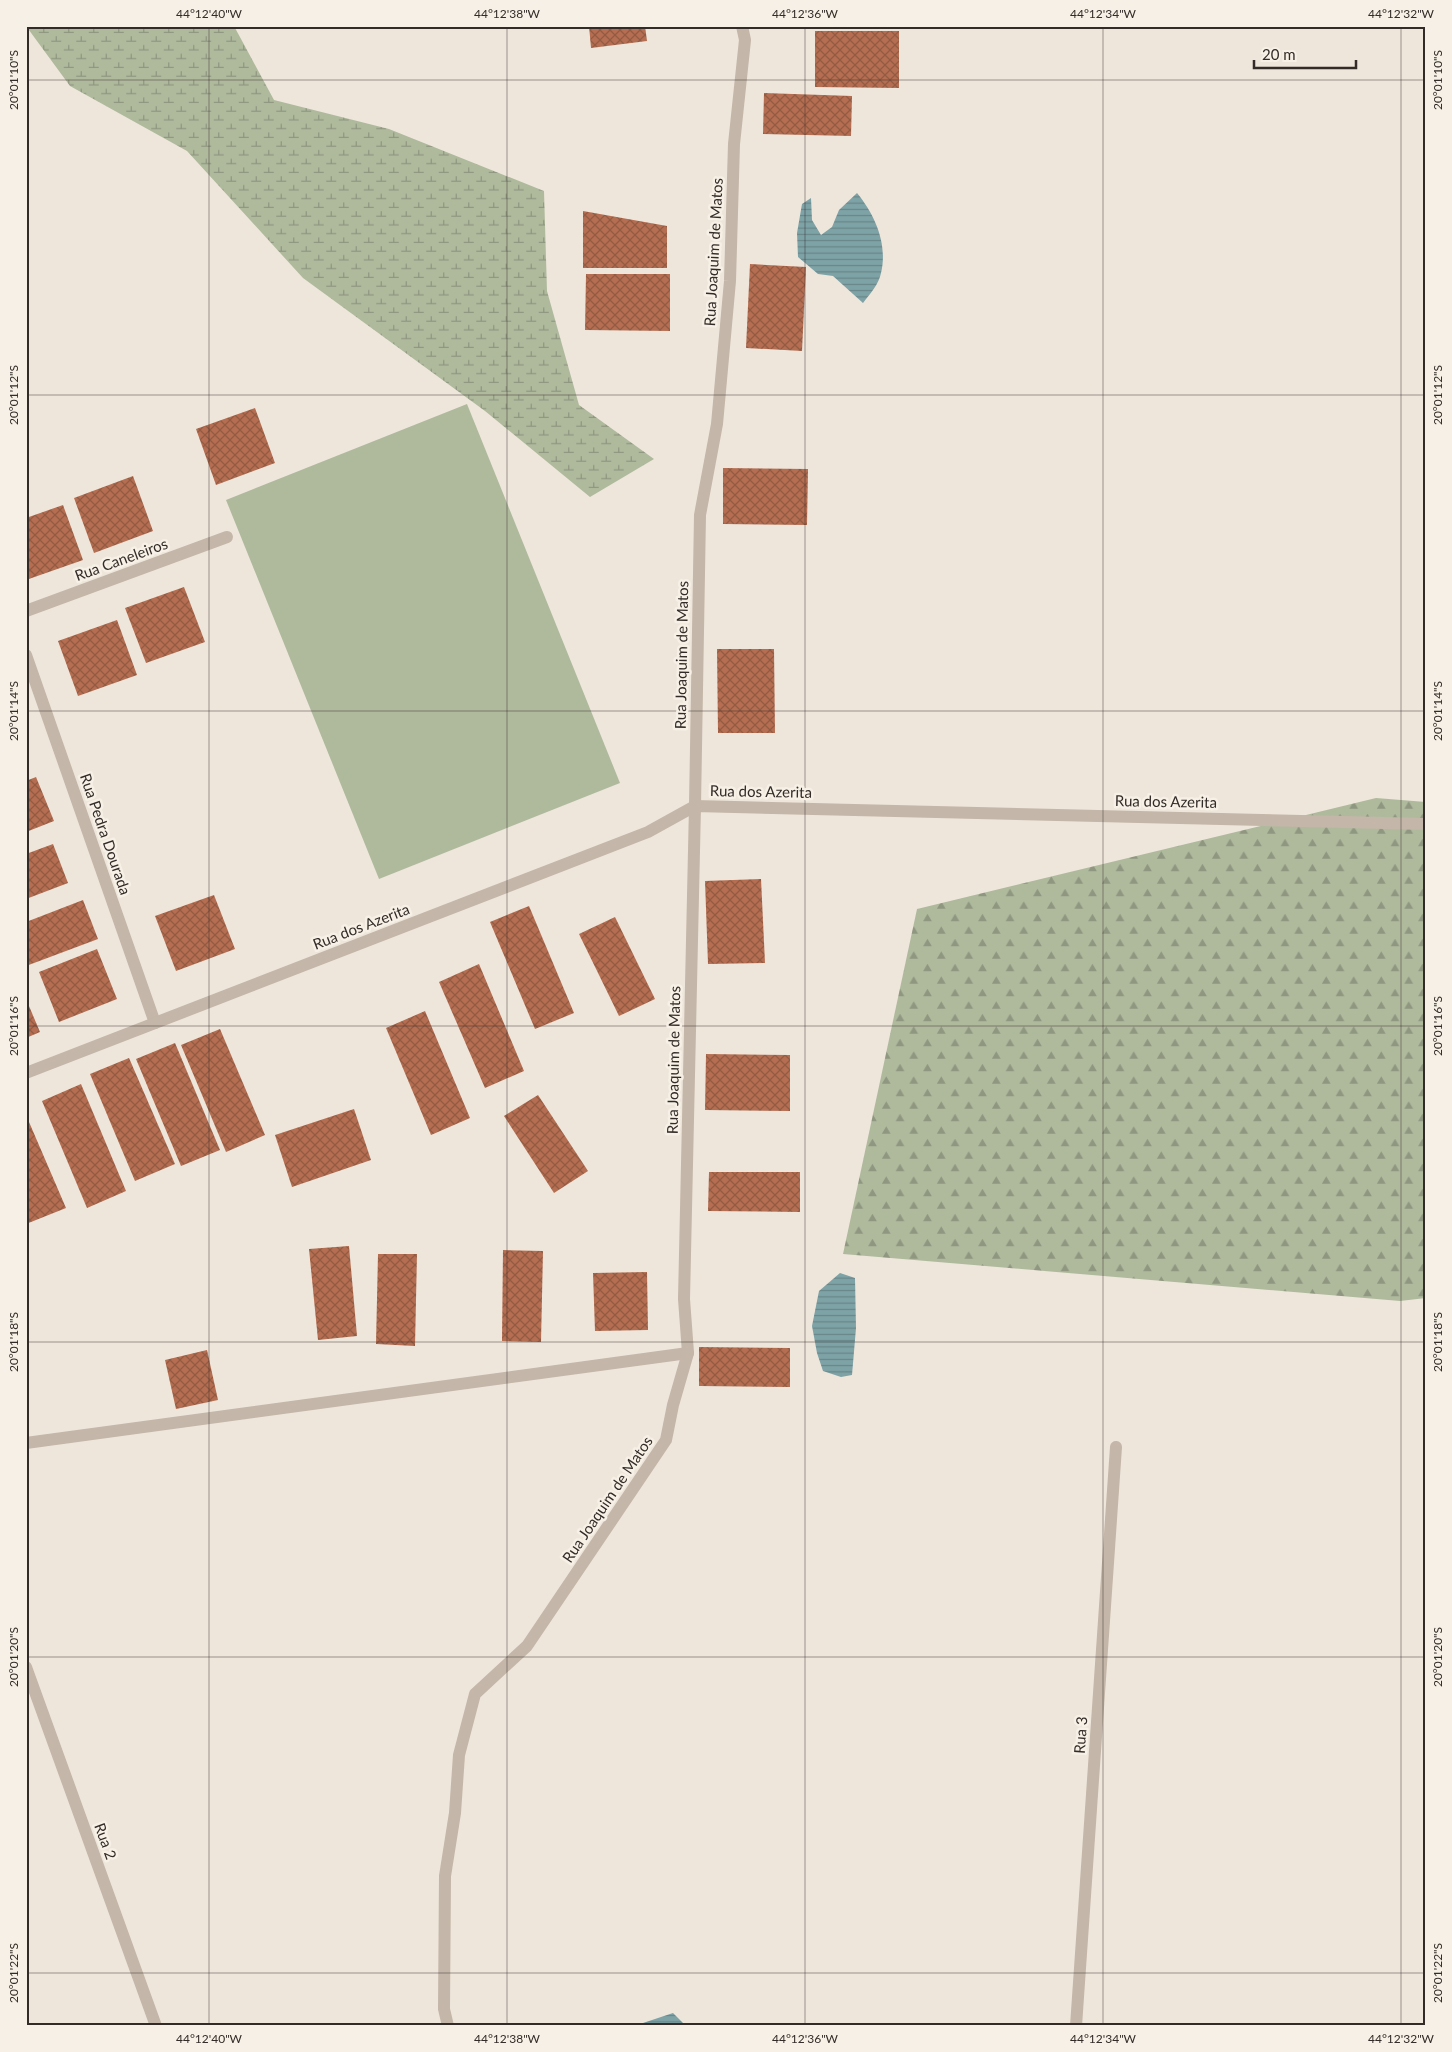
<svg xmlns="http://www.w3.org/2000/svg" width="1452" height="2052" font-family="Lato,sans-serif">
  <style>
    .forest { fill: url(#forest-firs) }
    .wetland { fill: url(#wetland-marsh) }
    .pitch { fill: #afba9d }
    .water { fill: url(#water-rules) }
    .building { fill: url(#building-cross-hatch) }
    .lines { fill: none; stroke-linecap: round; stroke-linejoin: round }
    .minor { stroke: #c4b6a8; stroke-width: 12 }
    .ticks { fill: none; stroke: #322b27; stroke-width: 1; stroke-opacity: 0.45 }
    .labels { text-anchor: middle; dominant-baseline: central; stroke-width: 5; stroke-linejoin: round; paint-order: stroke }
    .street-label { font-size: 15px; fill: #322b27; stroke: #f6f0e6 }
    .neatline { fill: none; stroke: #322b27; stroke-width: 2 }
    .ticks-label { font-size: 12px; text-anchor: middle; fill: #322b27 }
  </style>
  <defs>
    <pattern id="forest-firs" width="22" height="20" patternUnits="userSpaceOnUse" patternTransform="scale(1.25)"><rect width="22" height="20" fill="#afba9d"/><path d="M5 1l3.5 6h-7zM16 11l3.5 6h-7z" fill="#8f9780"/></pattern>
    <pattern id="wetland-marsh" width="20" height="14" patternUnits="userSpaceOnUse" patternTransform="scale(1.25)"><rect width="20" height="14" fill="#afba9d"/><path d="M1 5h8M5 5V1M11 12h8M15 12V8" fill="none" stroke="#8f9780"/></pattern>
    <pattern id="water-rules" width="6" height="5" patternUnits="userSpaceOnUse" patternTransform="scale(1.25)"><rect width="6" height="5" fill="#7ea3a7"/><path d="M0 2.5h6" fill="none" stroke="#688588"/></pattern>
    <pattern id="building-cross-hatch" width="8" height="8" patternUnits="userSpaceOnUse" patternTransform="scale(1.25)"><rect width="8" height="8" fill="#b56e51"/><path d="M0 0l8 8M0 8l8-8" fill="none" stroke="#945b43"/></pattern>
  </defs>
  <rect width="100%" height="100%" fill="#eee6db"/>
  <!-- forest -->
  <path class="forest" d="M1376 798 1426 802V1298L1400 1301 843 1254 917 909Z"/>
  <!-- wetland -->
  <path class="wetland" d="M26 26H234L274 100 389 129 544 191 547 291 579 405 654 459 590 497 485 411 303 278 187 151 70 86Z"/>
  <!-- pitch -->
  <path class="pitch" d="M467 404 620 783 379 879 226 500Z"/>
  <!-- water -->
  <g class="water">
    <path d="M857 193C875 215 888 244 881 273 879 284 870 294 863 303L833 276 818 274 798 257 797 233 802 204 811 198 812 220 821 235 832 227 839 210Z"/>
    <path d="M840 1273 855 1278 856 1328 852 1375 841 1377 823 1371 817 1353 812 1326 819 1291Z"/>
    <path d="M673 2013 686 2026H634Z"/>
  </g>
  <!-- building -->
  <g class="building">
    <path d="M589 26H645L647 41 591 48Z"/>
    <path d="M815 31H899V88L815 87Z"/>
    <path d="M764 93 852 96 851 136 763 134Z"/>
    <path d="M583 211 667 226V268H583Z"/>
    <path d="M750 264 806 267 802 351 746 348Z"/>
    <path d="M586 274H670V331L585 330Z"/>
    <path d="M255 408 275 463 216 485 196 429Z"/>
    <path d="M723 468 808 469 807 525 723 524Z"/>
    <path d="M133 476 153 531 94 553 74 498Z"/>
    <path d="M63 505 83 560 26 580V518Z"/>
    <path d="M184 587 205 642 146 663 125 608Z"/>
    <path d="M117 620 137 675 78 696 58 641Z"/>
    <path d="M717 649H774L775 733H718Z"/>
    <path d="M36 777 54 821 26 832V781Z"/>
    <path d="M53 844 68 883 26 899V854Z"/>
    <path d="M761 879 765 963 708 964 705 881Z"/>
    <path d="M214 895 235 949 176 971 155 916Z"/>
    <path d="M83 900 98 939 26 966V922Z"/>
    <path d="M529 906 574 1013 535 1029 490 922Z"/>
    <path d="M615 917 655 999 619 1016 579 934Z"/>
    <path d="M97 949 117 999 59 1022 39 972Z"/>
    <path d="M479 964 524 1071 485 1088 439 982Z"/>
    <path d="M26 999 40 1032 26 1038Z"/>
    <path d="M425 1011 470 1118 431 1135 386 1028Z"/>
    <path d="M220 1029 265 1135 226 1152 181 1045Z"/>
    <path d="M175 1043 220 1150 181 1166 136 1059Z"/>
    <path d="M706 1054 790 1055V1111L705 1110Z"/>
    <path d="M129 1058 175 1164 135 1181 90 1074Z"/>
    <path d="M81 1084 126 1191 87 1208 42 1101Z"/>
    <path d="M538 1095 588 1171 554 1193 504 1116Z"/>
    <path d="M354 1109 371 1160 292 1187 275 1135Z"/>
    <path d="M26 1115 66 1208 26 1224Z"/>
    <path d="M709 1172H800V1212L708 1211Z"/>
    <path d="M349 1246 357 1336 318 1340 309 1249Z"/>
    <path d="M503 1250 543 1251 541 1342 502 1341Z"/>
    <path d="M378 1254H417L415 1346 376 1344Z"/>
    <path d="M647 1272 648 1330 595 1331 593 1273Z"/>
    <path d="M699 1347 790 1348V1387L699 1386Z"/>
    <path d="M207 1350 218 1400 176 1409 165 1360Z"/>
  </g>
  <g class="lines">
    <!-- minor -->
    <g class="minor">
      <path d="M26 611 227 537"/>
      <path d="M26 655 155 1023"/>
      <path d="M26 1073 648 832 695 806 1426 824"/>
      <path d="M26 1443 688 1353"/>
      <path d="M26 1667 156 2026"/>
      <path d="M448 2026 444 2009 445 1876 455 1813 459 1755 475 1694 527 1646 666 1440 673 1405 688 1353 684 1299 695 806 700 515 717 424 730 281 734 144 745 40 742 26"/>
      <path d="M1076 2026 1116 1447"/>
    </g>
  </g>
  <!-- ticks -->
  <path class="ticks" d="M209 26V2026M507 26V2026M805 26V2026M1103 26V2026M1401 26V2026M26 80H1426M26 395H1426M26 711H1426M26 1026H1426M26 1342H1426M26 1657H1426M26 1973H1426"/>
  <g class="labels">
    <!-- street labels -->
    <g class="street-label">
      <text transform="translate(713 252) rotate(-87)">Rua Joaquim de Matos</text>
      <text transform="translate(121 559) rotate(-20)">Rua Caneleiros</text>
      <text transform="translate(681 655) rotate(-89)">Rua Joaquim de Matos</text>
      <text transform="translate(761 791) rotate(1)">Rua dos Azerita</text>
      <text transform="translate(1166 801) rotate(1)">Rua dos Azerita</text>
      <text transform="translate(106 834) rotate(71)">Rua Pedra Dourada</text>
      <text transform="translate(361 926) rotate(-21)">Rua dos Azerita</text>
      <text transform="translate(673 1060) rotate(-89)">Rua Joaquim de Matos</text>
      <text transform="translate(607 1499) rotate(-56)">Rua Joaquim de Matos</text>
      <text transform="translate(1080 1735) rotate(-86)">Rua 3</text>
      <text transform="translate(106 1841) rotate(70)">Rua 2</text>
    </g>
  </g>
  <!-- border -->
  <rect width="1452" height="2052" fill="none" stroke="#f6f0e6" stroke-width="55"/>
  <!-- scale -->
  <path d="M1254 60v8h102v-8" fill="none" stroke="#322b27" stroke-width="2.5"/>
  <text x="1262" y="60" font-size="15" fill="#322b27" stroke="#f6f0e6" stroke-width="4" paint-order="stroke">20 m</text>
  <rect x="28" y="28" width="1396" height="1996" class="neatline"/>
  <g class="ticks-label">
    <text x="209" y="18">44°12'40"W</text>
    <text x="507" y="18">44°12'38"W</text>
    <text x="805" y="18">44°12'36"W</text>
    <text x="1103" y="18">44°12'34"W</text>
    <text x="1401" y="18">44°12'32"W</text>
    <text transform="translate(14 80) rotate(-90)" y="4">20°01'10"S</text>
    <text transform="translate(1438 80) rotate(-90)" y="4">20°01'10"S</text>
    <text transform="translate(14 395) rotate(-90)" y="4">20°01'12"S</text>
    <text transform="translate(1438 395) rotate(-90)" y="4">20°01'12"S</text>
    <text transform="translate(14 711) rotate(-90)" y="4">20°01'14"S</text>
    <text transform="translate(1438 711) rotate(-90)" y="4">20°01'14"S</text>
    <text transform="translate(14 1026) rotate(-90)" y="4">20°01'16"S</text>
    <text transform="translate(1438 1026) rotate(-90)" y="4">20°01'16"S</text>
    <text transform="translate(14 1342) rotate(-90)" y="4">20°01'18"S</text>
    <text transform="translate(1438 1342) rotate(-90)" y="4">20°01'18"S</text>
    <text transform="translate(14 1657) rotate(-90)" y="4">20°01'20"S</text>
    <text transform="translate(1438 1657) rotate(-90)" y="4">20°01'20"S</text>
    <text transform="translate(14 1973) rotate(-90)" y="4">20°01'22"S</text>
    <text transform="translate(1438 1973) rotate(-90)" y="4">20°01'22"S</text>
    <text x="209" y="2043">44°12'40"W</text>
    <text x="507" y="2043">44°12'38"W</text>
    <text x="805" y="2043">44°12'36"W</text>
    <text x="1103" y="2043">44°12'34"W</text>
    <text x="1401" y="2043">44°12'32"W</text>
  </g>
</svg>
